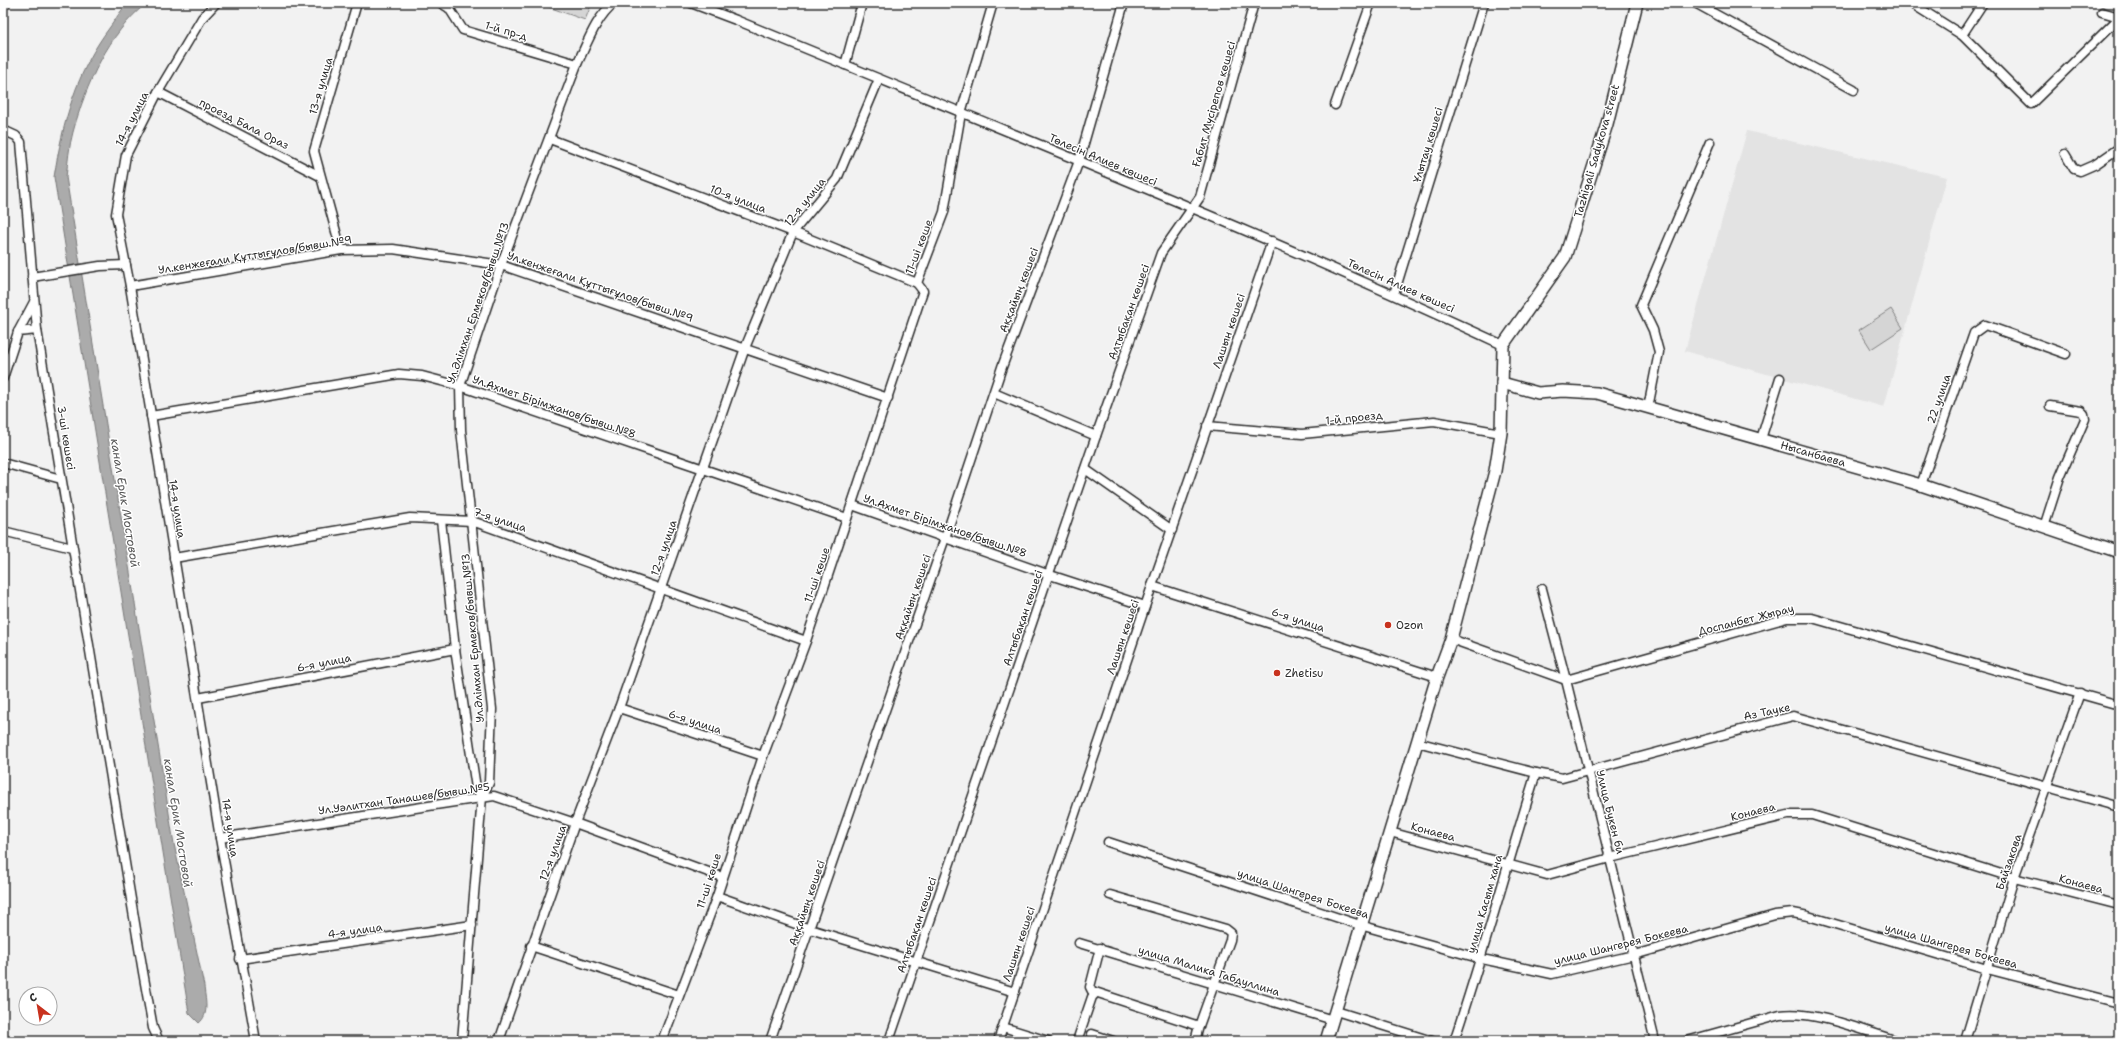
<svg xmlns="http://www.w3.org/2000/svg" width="2122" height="1044" font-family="'Shantell Sans',sans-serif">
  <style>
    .built { fill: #e3e3e3 }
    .green { fill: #d5d5d5; stroke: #808080 }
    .water { fill: #ababab; stroke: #787878 }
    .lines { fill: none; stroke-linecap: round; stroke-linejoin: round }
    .street-casing { stroke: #2b2b2b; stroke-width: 11 }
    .secondary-casing { stroke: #2b2b2b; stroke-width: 14 }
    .street { stroke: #fff; stroke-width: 8 }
    .secondary { stroke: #fff; stroke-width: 11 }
    .poi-dot { fill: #c8321e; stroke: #fff; stroke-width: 1.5 }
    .labels { text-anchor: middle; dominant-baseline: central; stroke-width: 3; stroke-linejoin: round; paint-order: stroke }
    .street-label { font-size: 11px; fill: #2b2b2b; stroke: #fff }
    .poi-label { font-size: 11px; fill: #2b2b2b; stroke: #fff; text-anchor: start }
    .water-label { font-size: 12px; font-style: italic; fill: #585858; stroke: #fff }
  </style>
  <rect width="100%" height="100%" fill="#f2f2f2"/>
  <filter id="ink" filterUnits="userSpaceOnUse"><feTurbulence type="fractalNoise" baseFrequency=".025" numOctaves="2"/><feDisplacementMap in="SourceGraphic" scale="8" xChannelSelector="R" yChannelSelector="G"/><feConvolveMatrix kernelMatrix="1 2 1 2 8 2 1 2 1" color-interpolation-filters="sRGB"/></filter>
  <g filter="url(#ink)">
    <!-- built -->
    <path class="built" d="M1747 131 1947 177 1884 407 1685 351Z"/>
    <!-- green -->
    <g class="green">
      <path d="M544 3H592L585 20 543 5Z"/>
      <path d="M1891 309 1903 328 1871 349 1859 330Z"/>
    </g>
    <!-- water -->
    <path class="water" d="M129 3H147C108 33 86 85 73 132 69 146 68 162 66 177L174 844 204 986C205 999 210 1014 199 1023L189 1013 54 177C63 122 76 72 110 27 116 19 121 9 129 3Z"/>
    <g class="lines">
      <defs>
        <g id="street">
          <path d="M216 3 202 18 158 92 126 155 116 214 130 286 220 838 256 1041"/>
          <path d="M441 3 449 8 463 30 577 64"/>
          <path d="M691 3 736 20C993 126 1251 228 1503 345"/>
          <path d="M1695 3 1854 90"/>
          <path d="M1911 3 1962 35 1983 3"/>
          <path d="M2102 12 2119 17"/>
          <path d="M1962 35 2031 104 2119 18"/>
          <path d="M845 65 862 3"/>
          <path d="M158 92 320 176"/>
          <path d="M1335 105 1371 3"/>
          <path d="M3 130 16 136 21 142 37 330 143 972 153 1028 159 1041"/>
          <path d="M550 139 793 232 917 283"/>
          <path d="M2065 154 2074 169 2080 171 2096 164 2119 148"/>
          <path d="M341 250 314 151 357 3"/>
          <path d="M32 277 100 266 126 265"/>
          <path d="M130 286 341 250 393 249 501 265 888 398"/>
          <path d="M1394 294 1484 3"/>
          <path d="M18 332 37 330"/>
          <path d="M3 378 18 332 34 302"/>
          <path d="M994 393 1096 436"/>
          <path d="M1648 408 1659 352 1653 330 1641 305 1710 142"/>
          <path d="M151 416 399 374 422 376 460 386 847 518"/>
          <path d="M1207 426 1302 434 1434 421 1501 433"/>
          <path d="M1761 439 1780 378"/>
          <path d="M3 463 61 479"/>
          <path d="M1085 469 1172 530"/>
          <path d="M1921 485 1974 333 1985 325 2066 354"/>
          <path d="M852 505 1050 575 1145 606"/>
          <path d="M441 520 455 649 476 788 482 797 462 1041"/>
          <path d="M2044 527 2060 477 2085 419 2084 414 2081 411 2050 406"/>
          <path d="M3 531 72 548"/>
          <path d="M174 558 410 518 472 521 806 641"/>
          <path d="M1152 586 1437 677"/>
          <path d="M1542 589 1566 680 1655 1041"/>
          <path d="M1451 639 1566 680 1787 618H1812L2119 705"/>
          <path d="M198 698 455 649"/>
          <path d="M619 708 763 756"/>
          <path d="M1417 742 1536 773 1562 778 1793 716 2119 807"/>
          <path d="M482 797 489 783 492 709 461 430 460 386 501 265 577 64C587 44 596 17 614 3"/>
          <path d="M1390 832 1547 875 1610 858 1788 815H1812L2014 878 2119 905"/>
          <path d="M220 838 494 796 575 823 722 877"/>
          <path d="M1108 842 1360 925 1482 959 1552 974 1634 955 1775 915 1793 913 1808 916 1987 969 2119 1003"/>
          <path d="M717 896 810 929 1015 992"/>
          <path d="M1079 943 1333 1020"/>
          <path d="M531 946 679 995"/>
          <path d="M1100 948 1090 987 1092 991 1199 1026 1230 940 1231 933 1226 929 1110 895"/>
          <path d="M240 959 472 925"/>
          <path d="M1336 1011 1432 1041"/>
          <path d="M1003 1027 1048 1041"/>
          <path d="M1092 1034 1113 1041"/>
          <path d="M499 1041 575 823 619 708 745 348 793 232 837 179 879 79"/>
          <path d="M662 1041 717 896 763 756 806 641 923 291 917 283 944 212 961 113 993 3"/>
          <path d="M770 1041 945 538 1002 367 1079 161 1124 3"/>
          <path d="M889 1041 1096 436 1161 253 1200 197 1254 3"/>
          <path d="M998 1041 1152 586 1272 241"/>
          <path d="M1077 1041 1092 997 1096 993"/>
          <path d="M1195 1041 1199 1026"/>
          <path d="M1454 1041C1484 952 1508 862 1536 773"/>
          <path d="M1687 1041 1780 1015C1815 1010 1864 1031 1898 1041"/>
          <path d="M1965 1041 2014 878 2080 693"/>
        </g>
        <g id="secondary">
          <path d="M3 4V3"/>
          <path d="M1502 383 1538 393 1563 391 1597 393 1921 485 2119 552"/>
          <path d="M1326 1041 1437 677 1451 639 1495 471 1501 433 1503 345 1565 257 1607 124 1637 3"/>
        </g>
      </defs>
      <!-- street casing -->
      <use href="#street" class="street-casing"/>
      <!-- secondary casing -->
      <use href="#secondary" class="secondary-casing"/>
      <!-- street -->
      <use href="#street" class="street"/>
      <!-- secondary -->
      <use href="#secondary" class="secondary"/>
    </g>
  </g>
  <!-- markers -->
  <g class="poi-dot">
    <circle cx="1388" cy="625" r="4"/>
    <circle cx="1277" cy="673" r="4"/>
  </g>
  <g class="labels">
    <!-- street labels -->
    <g class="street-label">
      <text transform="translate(506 31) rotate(16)">1-й пр-д</text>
      <text transform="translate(321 86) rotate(-74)">13-я улица</text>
      <text transform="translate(1214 104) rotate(-74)">Ғабит Мүсірепов көшесi</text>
      <text transform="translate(132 119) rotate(-63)">14-я улица</text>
      <text transform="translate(244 124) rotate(27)">проезд Бала Ораз</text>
      <text transform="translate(1428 145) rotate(-73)">Ұлытау көшесi</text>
      <text transform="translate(1597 151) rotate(-74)">Tazhigali Sadykova street</text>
      <text transform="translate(1103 160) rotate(23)">Төлесін Алиев көшесі</text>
      <text transform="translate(738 199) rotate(21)">10-я улица</text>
      <text transform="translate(805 202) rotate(-51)">12-я улица</text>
      <text transform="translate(919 247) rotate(-69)">11-ші көше</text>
      <text transform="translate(255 255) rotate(-9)">Ул.кенжеғали Құттығұлов/бывш.№9</text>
      <text transform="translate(1401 286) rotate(24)">Төлесін Алиев көшесі</text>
      <text transform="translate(600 287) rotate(19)">Ул.кенжеғали Құттығұлов/бывш.№9</text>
      <text transform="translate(1019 290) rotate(-69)">Аққайың көшесі</text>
      <text transform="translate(478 303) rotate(-71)">Ул.Әлімхан Ермеков/бывш.№13</text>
      <text transform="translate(1129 312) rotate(-70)">Алтыбақан көшесі</text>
      <text transform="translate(1229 331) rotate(-71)">Лашын көшесі</text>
      <text transform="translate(1939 399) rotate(-71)">22 улица</text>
      <text transform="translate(554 407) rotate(19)">Ул.Ахмет Бірімжанов/бывш.№8</text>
      <text transform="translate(1354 418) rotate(-6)">1-й проезд</text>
      <text transform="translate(66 438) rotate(81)">3-ші көшесі</text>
      <text transform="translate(1813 454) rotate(16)">Нысанбаева</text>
      <text transform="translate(177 509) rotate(81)">14-я улица</text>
      <text transform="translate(500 520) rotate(18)">7-я улица</text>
      <text transform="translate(945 526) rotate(19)">Ул.Ахмет Бірімжанов/бывш.№8</text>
      <text transform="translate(664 548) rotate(-71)">12-я улица</text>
      <text transform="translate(817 575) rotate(-71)">11-ші көше</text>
      <text transform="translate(913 597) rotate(-71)">Аққайың көшесі</text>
      <text transform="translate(1023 618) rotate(-71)">Алтыбақан көшесі</text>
      <text transform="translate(1298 620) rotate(18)">6-я улица</text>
      <text transform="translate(1746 620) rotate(-14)">Доспанбет Жырау</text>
      <text transform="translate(1123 637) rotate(-71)">Лашын көшесі</text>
      <text transform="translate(473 638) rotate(-95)">Ул.Әлімхан Ермеков/бывш.№13</text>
      <text transform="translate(324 663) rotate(-11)">6-я улица</text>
      <text transform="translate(1767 712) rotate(-12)">Аз Тауке</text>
      <text transform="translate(695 722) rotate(18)">6-я улица</text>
      <text transform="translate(404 799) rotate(-8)">Ул.Уәлитхан Танашев/бывш.№5</text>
      <text transform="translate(1610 812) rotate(76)">Улица Букен би</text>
      <text transform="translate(1753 812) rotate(-14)">Конаева</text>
      <text transform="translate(230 828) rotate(81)">14-я улица</text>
      <text transform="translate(1433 832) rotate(15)">Конаева</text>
      <text transform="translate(553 853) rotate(-70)">12-я улица</text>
      <text transform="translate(2009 862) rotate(-71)">Байзакова</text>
      <text transform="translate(709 881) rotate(-72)">11-ші көше</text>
      <text transform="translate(2081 884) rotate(15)">Конаева</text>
      <text transform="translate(1303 894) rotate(18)">улица Шангерея Бокеева</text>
      <text transform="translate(807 903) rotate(-71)">Аққайың көшесі</text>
      <text transform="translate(1485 904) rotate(-74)">улица Касым хана</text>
      <text transform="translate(917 925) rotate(-71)">Алтыбақан көшесі</text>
      <text transform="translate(355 931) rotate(-8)">4-я улица</text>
      <text transform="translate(1019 944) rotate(-71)">Лашын көшесі</text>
      <text transform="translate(1621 945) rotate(-14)">улица Шангерея Бокеева</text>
      <text transform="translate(1951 946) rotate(16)">улица Шангерея Бокеева</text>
      <text transform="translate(1209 971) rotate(17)">улица Малика Габдуллина</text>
    </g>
    <!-- poi labels -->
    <g class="poi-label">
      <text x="1396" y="625">Ozon</text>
      <text x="1285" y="673">Zhetisu</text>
    </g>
    <!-- water labels -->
    <g class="water-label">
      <text transform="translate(125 503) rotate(81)">канал Ерик Мостовой</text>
      <text transform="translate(178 823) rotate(81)">канал Ерик Мостовой</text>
    </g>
  </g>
  <!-- margin -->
  <rect width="2122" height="1044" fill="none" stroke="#fff" stroke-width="16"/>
  <rect x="8" y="8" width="2106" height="1028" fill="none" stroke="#2b2b2b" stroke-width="1.5" filter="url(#ink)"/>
  <!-- north arrow -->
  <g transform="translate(38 1006) rotate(329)"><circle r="19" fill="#ffffff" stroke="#aaaaaa"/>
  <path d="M0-3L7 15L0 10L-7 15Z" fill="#c8321e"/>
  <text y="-6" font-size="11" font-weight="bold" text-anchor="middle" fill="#2b2b2b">С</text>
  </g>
</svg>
